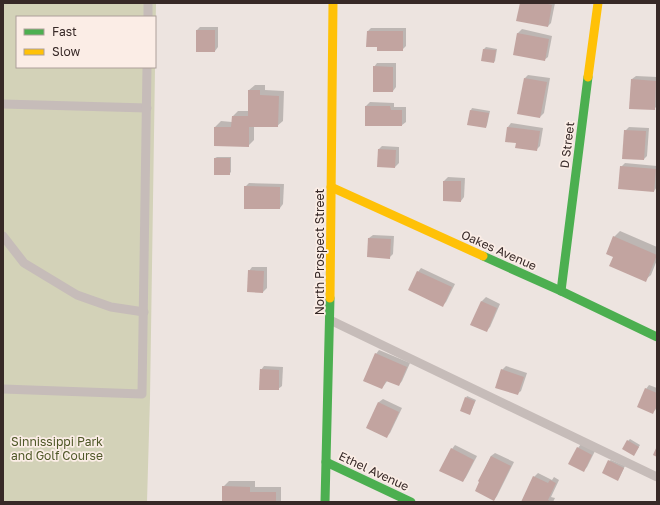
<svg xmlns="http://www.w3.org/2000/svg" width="660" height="505" font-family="'Golos Text',sans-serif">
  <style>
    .green { fill: #d3d2b8; fill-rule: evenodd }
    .shadow { fill: #0003 }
    .building { fill: #c2a4a0 }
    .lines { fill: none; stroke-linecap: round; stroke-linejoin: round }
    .lane { stroke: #c6bcb9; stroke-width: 9 }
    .fast { stroke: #4caf50; stroke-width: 9 }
    .slow { stroke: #ffc107; stroke-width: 9 }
    .labels { text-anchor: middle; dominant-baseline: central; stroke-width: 3.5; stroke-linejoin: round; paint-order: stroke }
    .street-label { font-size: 12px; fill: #372927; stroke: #fbede6 }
    .park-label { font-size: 12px; fill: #4f5828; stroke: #fbede6 }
  </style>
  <rect width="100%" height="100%" fill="#ede4e0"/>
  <!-- green -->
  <path class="green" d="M3 3H156L150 398 147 502H3ZM17 17H155V67H17Z"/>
  <!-- shadow -->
  <g class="shadow">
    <path d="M521 3H555L551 23 548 26Z"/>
    <path d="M200 27H218V47L215 51 197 30Z"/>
    <path d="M371 28H406V46L402 50 378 46 368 31Z"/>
    <path d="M522 29 552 36 548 57 544 60 514 54 518 33Z"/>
    <path d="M486 47 497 49 495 61 494 62 483 60 484 49Z"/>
    <path d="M377 63H396V87L393 91 374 67Z"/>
    <path d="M528 75 550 78 544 113 540 117 525 78Z"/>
    <path d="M636 76 657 77V106L654 109 632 79Z"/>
    <path d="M255 85H265V90L284 91 283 121 277 126H254V140L248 146 215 127 221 121 232 122 233 116 238 111H249V90Z"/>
    <path d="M370 102 394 103V107H406V122L402 125 366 106Z"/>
    <path d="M472 108 490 111 487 125 486 127 469 124 471 110Z"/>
    <path d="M511 123 543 128 540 146 536 150 517 142 508 127Z"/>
    <path d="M629 127 649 128 647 156 644 159 625 131Z"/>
    <path d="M382 146 399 147V163L395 167 379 149Z"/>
    <path d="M217 157H231V172L229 174 215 158Z"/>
    <path d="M625 163 657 166V187L654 191 621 167Z"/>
    <path d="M448 177 465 178 464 197 461 201 444 181Z"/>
    <path d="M249 183 284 184 283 204 280 208 245 187Z"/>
    <path d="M620 231 657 247V260L651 275 645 280 614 256V237Z"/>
    <path d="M373 235 394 236 393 254 389 258 369 238Z"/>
    <path d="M252 267H267V288L263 292 248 291 249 271Z"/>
    <path d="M421 268 455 284 446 302 442 306 418 272Z"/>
    <path d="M486 297 500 304 490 327 486 331 472 325 482 301Z"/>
    <path d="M379 350 410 363 402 381 399 385 388 380 382 388 376 354Z"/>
    <path d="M264 366 283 367 282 386 278 389 261 370Z"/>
    <path d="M506 366 527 373 521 391 517 394 502 370Z"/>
    <path d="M649 385 657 388V408L653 412 646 389Z"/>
    <path d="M467 396 476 400 470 414 466 398Z"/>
    <path d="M383 399 402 408 390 433 386 437 367 427 379 402Z"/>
    <path d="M630 439 640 445 635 453 628 441Z"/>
    <path d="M581 444 595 451 587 467 584 470 578 448Z"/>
    <path d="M455 445 477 456 466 477 463 481 452 449Z"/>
    <path d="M495 453 514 462 497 496 494 500 479 481 491 456Z"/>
    <path d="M611 460 625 466 619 478 609 461Z"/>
    <path d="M538 473 552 480 554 477 559 480 551 497 555 498 553 502H522L534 477Z"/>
    <path d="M229 481H255V487H281V502H223V487Z"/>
  </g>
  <!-- building -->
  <g class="building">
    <path d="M520 3H544L552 5 548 27 516 21Z"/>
    <rect x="196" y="30" width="19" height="22"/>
    <path d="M367 31H403V51H377V47H366Z"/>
    <path d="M517 33 549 39 545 61 513 55Z"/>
    <path d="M483 49 496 50 494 63 481 61Z"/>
    <path d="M373 66 393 67V92H373Z"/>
    <path d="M524 78 547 82 540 118 517 114Z"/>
    <path d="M631 79 656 81 655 110 629 109Z"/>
    <path d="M248 90H260V95L279 96 278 127H249V147L214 146V127H231L232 116H248Z"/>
    <path d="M365 106H390L391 110H402V126H365Z"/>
    <path d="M470 110 489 113 486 128 467 125Z"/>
    <path d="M507 127 540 131 537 151 515 148 516 143 505 142Z"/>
    <path d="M624 130 646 131 644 160 622 159Z"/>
    <path d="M378 149 396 150 395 168 377 167Z"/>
    <rect x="214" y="158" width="16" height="17"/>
    <path d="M620 166 656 169 654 192 618 189Z"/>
    <path d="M443 181H461V202L443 201Z"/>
    <path d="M244 186 280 187V209H244Z"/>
    <path d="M613 236 657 255 646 282 609 266 613 257 606 254Z"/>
    <path d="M368 238 391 239 390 259 367 257Z"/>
    <path d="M248 270 264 271 263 293 247 292Z"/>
    <path d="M417 271 452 287 443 307 408 290Z"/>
    <path d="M481 301 497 308 487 332 470 325Z"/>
    <path d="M375 353 407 367 399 386 386 381 382 389 363 381Z"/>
    <path d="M260 369 279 370V390H259Z"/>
    <path d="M501 369 524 377 518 395 495 388Z"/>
    <path d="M645 388 657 393V405L653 414 637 407Z"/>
    <path d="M465 397 475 401 470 415 460 411Z"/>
    <path d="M378 402 399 412 387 438 366 428Z"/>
    <path d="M627 440 639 447 634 456 622 449Z"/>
    <path d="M657 446V457L653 455Z"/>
    <path d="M577 447 592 455 584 472 568 464Z"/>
    <path d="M451 448 474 460 463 482 439 471Z"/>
    <path d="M491 456 511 466 494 501 475 491 479 482 478 481Z"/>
    <path d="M608 460 624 468 618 481 602 473Z"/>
    <path d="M533 476 548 483 550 480 556 483 548 500 552 502H521Z"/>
    <path d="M222 486 250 487V492H276V502H222Z"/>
  </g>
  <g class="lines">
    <!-- lane -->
    <g class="lane">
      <path d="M148 17V3"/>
      <path d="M3 104 147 108"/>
      <path d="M3 236 24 263 77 295 111 307 144 312"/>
      <path d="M330 320 657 477"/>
      <path d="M3 389 142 394 147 67"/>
    </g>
    <!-- fast -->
    <g class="fast">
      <path d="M483 256 561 291 657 337"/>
      <path d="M561 291 588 77"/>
      <path d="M326 462 411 502"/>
      <path d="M325 502 330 298"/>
    </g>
    <!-- slow -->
    <g class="slow">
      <path d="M588 77 598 3"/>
      <path d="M331 187 483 256"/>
      <path d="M330 298 333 3"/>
    </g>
  </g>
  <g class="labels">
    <!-- street labels -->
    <g class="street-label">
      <text transform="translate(567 145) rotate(-83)">D Street</text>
      <text transform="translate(499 250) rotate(24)">Oakes Avenue</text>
      <text transform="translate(319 252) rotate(-90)">North Prospect Street</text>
      <text transform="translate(374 471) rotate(25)">Ethel Avenue</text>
    </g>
    <!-- park labels -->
    <g class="park-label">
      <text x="57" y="441">Sinnissippi Park<tspan x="57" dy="14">and Golf Course</tspan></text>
    </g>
  </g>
  <!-- border -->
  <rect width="660" height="505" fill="none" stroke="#372927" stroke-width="8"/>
  <!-- legend -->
  <rect x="16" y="16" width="140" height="52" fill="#fbede6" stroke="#ad9f9a"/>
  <rect x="24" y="29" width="20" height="6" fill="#4caf50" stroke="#ad9f9a"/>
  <text x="52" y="36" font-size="12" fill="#372927">Fast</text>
  <rect x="24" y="49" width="20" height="6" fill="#ffc107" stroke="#ad9f9a"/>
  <text x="52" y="56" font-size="12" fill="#372927">Slow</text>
</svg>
